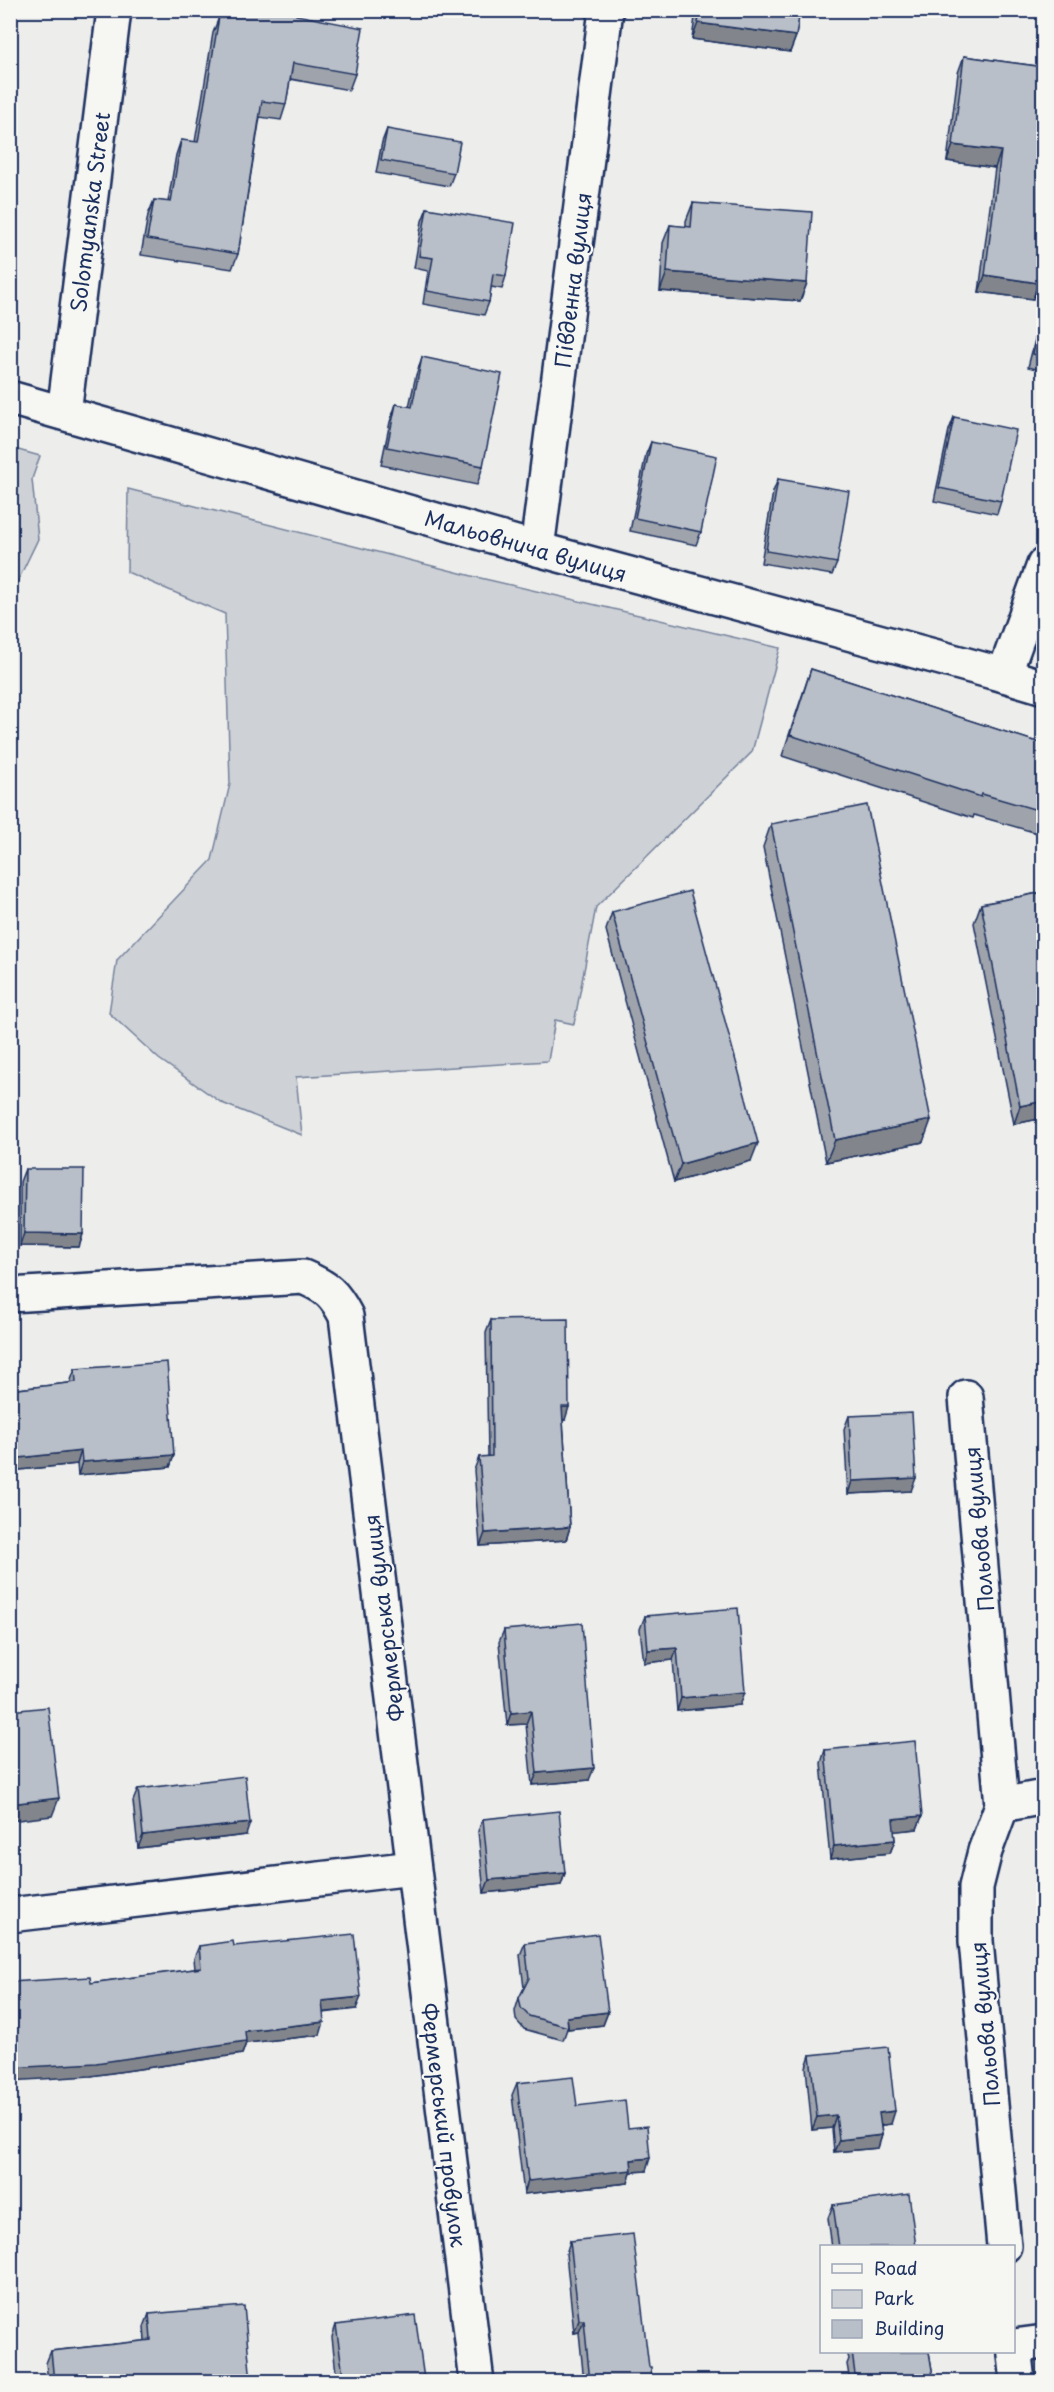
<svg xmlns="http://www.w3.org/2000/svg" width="1054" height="2392" font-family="'Playpen Sans',sans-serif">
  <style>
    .green { fill: #ced2d7; stroke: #74809a; stroke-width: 1.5 }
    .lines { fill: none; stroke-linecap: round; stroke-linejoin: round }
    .minor-casing { stroke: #1b2f5e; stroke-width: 38 }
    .minor { stroke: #f6f6f2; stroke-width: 33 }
    .wall { fill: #9fa4ac; stroke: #1b2f5e; stroke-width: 1.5 }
    .shaded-wall { fill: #82868c; stroke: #1b2f5e; stroke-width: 1.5 }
    .building { fill: #b9bfc8; stroke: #1b2f5e; stroke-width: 1.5 }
    .labels { text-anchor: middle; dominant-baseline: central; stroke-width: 4.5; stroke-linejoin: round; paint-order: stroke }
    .street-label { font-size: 21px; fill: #1b2f5e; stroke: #f6f6f2 }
  </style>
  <rect width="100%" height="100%" fill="#edeeec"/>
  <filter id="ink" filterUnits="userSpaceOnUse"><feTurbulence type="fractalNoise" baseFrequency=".0167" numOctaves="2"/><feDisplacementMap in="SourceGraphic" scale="12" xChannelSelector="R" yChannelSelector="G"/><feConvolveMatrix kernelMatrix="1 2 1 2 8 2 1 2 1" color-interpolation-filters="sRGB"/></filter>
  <g filter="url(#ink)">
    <!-- green -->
    <g class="green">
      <path d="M11 448 40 456 32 479 38 539 11 595Z"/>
      <path d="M128 489 476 577 780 648 752 752 596 907 574 1024 555 1020 548 1061 296 1077 302 1135 222 1103 159 1059 109 1013 117 960 212 860 230 784 225 614 127 572Z"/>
    </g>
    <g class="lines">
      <defs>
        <g id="minor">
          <path d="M10 398 537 549 1004 675 1044 687"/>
          <path d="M64 413 114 10"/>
          <path d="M537 549 606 10"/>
          <path d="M1004 675 1044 565"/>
          <path d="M10 1295 303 1277C327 1287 334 1293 346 1316L477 2382"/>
          <path d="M966 1397 1002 1805 985 1851 976 1887V1941L1004 2246"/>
          <path d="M1002 1805 1044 1797"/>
          <path d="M10 1915 413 1868"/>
          <path d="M1014 2346 1018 2382"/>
          <path d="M1014 2346 1044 2342"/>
        </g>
      </defs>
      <!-- minor casing -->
      <use href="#minor" class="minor-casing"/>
      <!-- minor -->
      <use href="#minor" class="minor"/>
    </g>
    <!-- wall -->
    <g class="wall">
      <path d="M220 10H297L296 15 355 74 349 90 290 79 286 104 281 120 260 117 238 254 232 269 141 255 148 215 154 200 168 202 176 155 181 140 195 142 213 33 219 17Z"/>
      <path d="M696 10H800L796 36 790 52 692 39Z"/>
      <path d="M964 56 1044 67 1038 283 1033 299 979 292 995 168 947 161 958 73Z"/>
      <path d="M387 129 454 173 449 186 376 173 382 142Z"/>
      <path d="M693 203 807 283 800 301 660 291 663 243 670 225 686 227V221Z"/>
      <path d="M427 208 506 276 502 289 491 287 489 302 484 315 423 304 428 271 414 268 422 221Z"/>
      <path d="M1044 304V371L1028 367Z"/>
      <path d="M422 357 483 466 477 485 381 465 390 422 396 404 409 407 416 375Z"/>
      <path d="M954 417 1001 501 997 514 934 501 949 430Z"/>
      <path d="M651 442 701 532 696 545 630 531 646 454Z"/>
      <path d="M778 479 837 563 832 575 761 563 773 492Z"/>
      <path d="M811 669 1043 744 1044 743V835L974 815 973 818 782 756Z"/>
      <path d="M771 824 923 1142 826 1162 763 847Z"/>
      <path d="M1044 892V1118L1014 1124 974 923 981 904Z"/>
      <path d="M612 912 751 1161 674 1182 606 930Z"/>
      <path d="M25 1169 83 1234 79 1247 20 1246V1182Z"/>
      <path d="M491 1320 565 1420H563L570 1527 566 1540 480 1546 474 1470 479 1457H488L486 1333Z"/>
      <path d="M75 1369 174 1455 170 1467 78 1475 77 1464 10 1471V1390L70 1383Z"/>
      <path d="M849 1416 911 1491 848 1494 844 1429Z"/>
      <path d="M645 1616 740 1705 677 1711 673 1660 644 1663 640 1629Z"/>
      <path d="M504 1630 589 1780 532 1785 526 1724 507 1725 499 1642Z"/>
      <path d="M825 1750 922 1816 917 1829 894 1831 895 1840 890 1853 830 1859 821 1763Z"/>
      <path d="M138 1789 246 1835 138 1848 133 1801Z"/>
      <path d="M483 1819 565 1873 561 1885 484 1893 478 1831Z"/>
      <path d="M525 1943 608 2012 603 2025 567 2029 563 2040 524 2029 516 2020 515 2011 519 1998 524 1988 520 1955Z"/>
      <path d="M199 1946H234L356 2009 323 2013 320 2035 246 2043 242 2054 91 2076V1983L195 1969 194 1958Z"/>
      <path d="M810 2055 891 2124 881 2125 882 2135 878 2148 834 2152 832 2128 812 2130 806 2067Z"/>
      <path d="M517 2083 577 2106 628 2128 646 2171 631 2172 628 2183 524 2194 512 2095Z"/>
      <path d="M833 2205 916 2247H832L828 2218Z"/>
      <path d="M570 2241 649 2367 652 2382H584L579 2332 574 2333 566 2254Z"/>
      <path d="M149 2314 251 2382H48L46 2363 51 2351 145 2341 144 2327Z"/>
      <path d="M336 2325 424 2379 423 2382H337L332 2337Z"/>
      <path d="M847 2352H929L934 2382H850L847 2364 849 2359Z"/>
    </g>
    <!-- shaded-wall -->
    <g class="shaded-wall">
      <path d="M698 23 796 36 790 52 692 39Z"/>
      <path d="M953 145 1001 151 995 168 947 161Z"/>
      <path d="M667 272 807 283 800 301 660 291Z"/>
      <path d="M985 275 1038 283 1033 299 979 292Z"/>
      <path d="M1044 1101V1118L1014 1124 1020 1106Z"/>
      <path d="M931 1120 923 1142 826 1162 835 1140Z"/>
      <path d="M758 1143 751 1161 674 1182 681 1164Z"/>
      <path d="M24 1233 83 1234 79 1247 20 1246Z"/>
      <path d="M562 1407H569L565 1420H557Z"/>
      <path d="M81 1451 77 1464 10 1471V1459Z"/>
      <path d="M174 1455 170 1467 78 1475 82 1462Z"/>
      <path d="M916 1478 911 1491 848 1494 852 1481Z"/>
      <path d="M570 1527 566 1540 480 1546 485 1533Z"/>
      <path d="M677 1648 673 1660 644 1663 648 1650Z"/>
      <path d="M745 1692 740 1705 677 1711 681 1698Z"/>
      <path d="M531 1711 526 1724 507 1725 511 1713Z"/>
      <path d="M594 1768 589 1780 532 1785 537 1773Z"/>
      <path d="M59 1798 52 1816 10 1821V1804Z"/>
      <path d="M922 1816 917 1829 889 1832 893 1819Z"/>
      <path d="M250 1823 246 1835 138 1848 143 1835Z"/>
      <path d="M895 1840 890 1853 830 1859 834 1846Z"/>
      <path d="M565 1873 561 1885 484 1893 489 1880Z"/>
      <path d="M361 1997 356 2009 317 2013 322 2001Z"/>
      <path d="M608 2012 603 2025 567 2029 568 2027 567 2017Z"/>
      <path d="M324 2022 320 2035 246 2043 242 2054 91 2076 10 2081V2068L245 2031Z"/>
      <path d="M895 2111 891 2124 875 2126 879 2113Z"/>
      <path d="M836 2115 832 2128 812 2130 817 2117Z"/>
      <path d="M882 2135 878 2148 834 2152 839 2140Z"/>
      <path d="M650 2158 646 2171 631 2172 628 2183 524 2194 528 2181 631 2160Z"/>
      <path d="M579 2320H584L579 2332 574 2333Z"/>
      <path d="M424 2379 423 2382H406Z"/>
    </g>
    <!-- building -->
    <g class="building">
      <path d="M224 10H297L296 15 363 28 355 74 293 63 286 104 262 101 238 254 147 239 154 200 171 202 181 140 198 142 219 17 223 18Z"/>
      <path d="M700 10H800L796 36 698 23Z"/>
      <path d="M964 56 1044 67V245L1038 283 985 275 1001 151 953 145Z"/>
      <path d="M387 129 460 142 454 173 381 160Z"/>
      <path d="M693 203 812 212 807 283 667 272 670 225 691 227Z"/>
      <path d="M427 208 515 223 506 276 493 274 489 302 427 291 433 258 419 256Z"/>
      <path d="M1044 309V357L1033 354Z"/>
      <path d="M422 357 502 374 483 466 387 447 396 404 412 407Z"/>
      <path d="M954 417 1016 430 1001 501 939 488Z"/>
      <path d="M651 442 717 456 701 532 635 518Z"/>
      <path d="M778 479 849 491 837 563 766 551Z"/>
      <path d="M811 669 1043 744 1044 743V812L982 794 981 797 790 735Z"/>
      <path d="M867 805 931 1120 835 1140 771 824Z"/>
      <path d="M690 891 758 1143 681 1164 612 912Z"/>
      <path d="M1044 892V1101L1020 1106 981 904Z"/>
      <path d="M25 1169H84L83 1234 24 1233Z"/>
      <path d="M568 1319 569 1407H562L570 1527 485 1533 479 1457 492 1456 491 1320Z"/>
      <path d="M167 1362 174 1455 82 1462 81 1451 10 1459V1390L76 1382 75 1369Z"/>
      <path d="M912 1413 916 1478 852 1481 849 1416Z"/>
      <path d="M738 1608 745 1692 681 1698 677 1648 648 1650 645 1616Z"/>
      <path d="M582 1623 594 1768 537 1773 531 1711 511 1713 504 1630Z"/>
      <path d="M48 1707 59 1798 10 1804V1711Z"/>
      <path d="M915 1741 922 1816 893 1819 895 1840 834 1846 825 1750Z"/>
      <path d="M245 1776 250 1823 143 1835 138 1789Z"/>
      <path d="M559 1811 565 1873 489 1880 483 1819Z"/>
      <path d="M354 1934 361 1997 322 2001 324 2022 245 2031 246 2041 96 2063 10 2068V1982L90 1977 91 1983 201 1968 199 1946 233 1941 234 1946Z"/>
      <path d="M598 1934 608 2012 567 2017 568 2027 529 2016 521 2008 519 1998 529 1978 525 1943Z"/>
      <path d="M888 2047 895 2111 879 2113 882 2135 839 2140 836 2115 817 2117 810 2055Z"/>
      <path d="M573 2077 577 2106 625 2100 628 2128 647 2126 650 2158 631 2160 632 2170 528 2181 517 2083Z"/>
      <path d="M909 2194 916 2247H839L833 2205Z"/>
      <path d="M633 2234 649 2367H651L652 2382H590L584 2320H579L570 2241Z"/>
      <path d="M244 2306 251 2382H54L51 2351 151 2340 149 2314Z"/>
      <path d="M415 2315 424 2379 406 2382H344L336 2325Z"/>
      <path d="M852 2352H929L934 2382H856Z"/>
    </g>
  </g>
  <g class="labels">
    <!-- street labels -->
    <g class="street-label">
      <text transform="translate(89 212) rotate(-83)">Solomyanska Street</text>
      <text transform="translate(572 280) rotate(-83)">Південна вулиця</text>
      <text transform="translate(526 545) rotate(16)">Мальовнича вулиця</text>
      <text transform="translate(978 1529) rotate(-95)">Польова вулиця</text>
      <text transform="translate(383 1618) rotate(-97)">Фермерська вулиця</text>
      <text transform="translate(984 2024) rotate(-95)">Польова вулиця</text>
      <text transform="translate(445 2125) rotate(83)">Фермерський провулок</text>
    </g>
  </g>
  <!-- margin -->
  <rect width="1054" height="2392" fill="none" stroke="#f6f6f2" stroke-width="36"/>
  <rect x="18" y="18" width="1018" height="2356" fill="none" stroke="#1b2f5e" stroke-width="2" filter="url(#ink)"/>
  <!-- legend -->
  <rect x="820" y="2245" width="195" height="108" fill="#f6f6f2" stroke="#9ea6b7" stroke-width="1.5"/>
  <rect x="832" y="2264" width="30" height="9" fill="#f6f6f2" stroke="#9ea6b7" stroke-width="1.5"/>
  <text x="874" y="2275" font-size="18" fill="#1b2f5e">Road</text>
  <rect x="832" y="2290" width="30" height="18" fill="#ced2d7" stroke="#9ea6b7" stroke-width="1.5"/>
  <text x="874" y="2305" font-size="18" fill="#1b2f5e">Park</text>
  <rect x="832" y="2320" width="30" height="18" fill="#b9bfc8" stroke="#9ea6b7" stroke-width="1.5"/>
  <text x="874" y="2335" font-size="18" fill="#1b2f5e">Building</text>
</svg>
